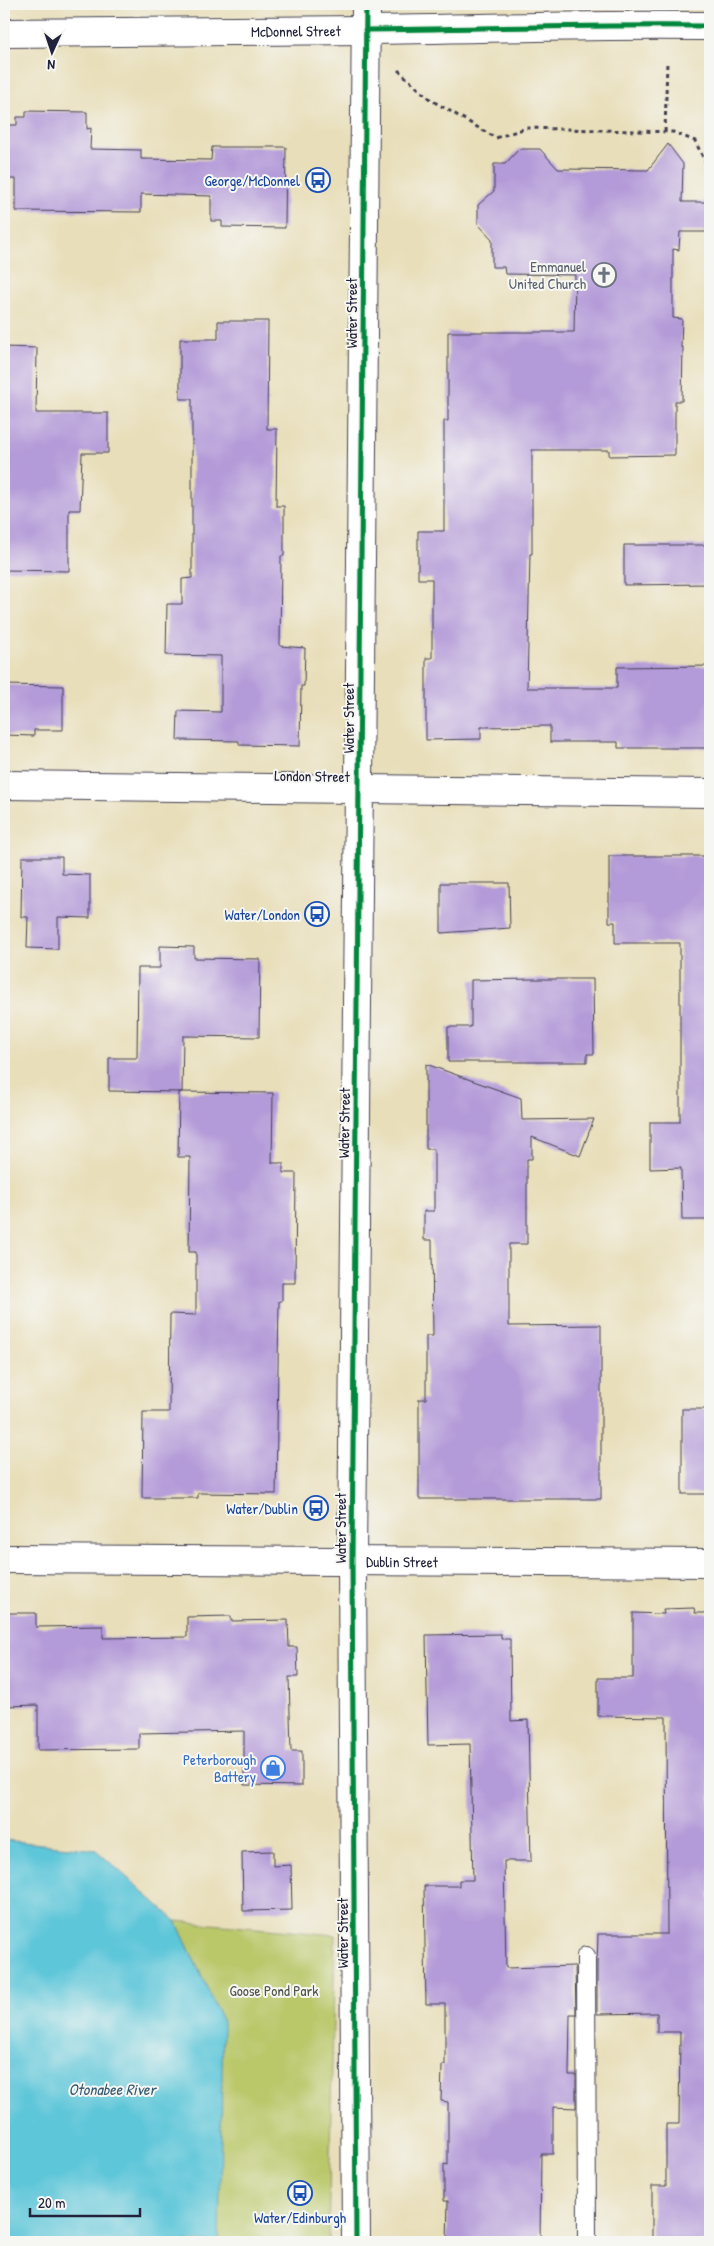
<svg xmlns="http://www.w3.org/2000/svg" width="714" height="2246" font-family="'Patrick Hand',sans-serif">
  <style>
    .green { fill: #bac86b; stroke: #6e7553 }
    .water { fill: #5dc6d9; stroke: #40748a }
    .building { fill: #b39ad8 }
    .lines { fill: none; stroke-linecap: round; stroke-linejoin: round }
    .service-casing { stroke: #403e4e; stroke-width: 20 }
    .minor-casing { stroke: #403e4e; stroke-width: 30 }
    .tertiary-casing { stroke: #403e4e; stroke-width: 30 }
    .secondary-casing { stroke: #403e4e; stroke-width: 30 }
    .path { stroke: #403e4e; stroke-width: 3; stroke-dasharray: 4 4; stroke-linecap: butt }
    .service { stroke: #fff; stroke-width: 18 }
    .minor { stroke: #fff; stroke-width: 28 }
    .tertiary { stroke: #fff; stroke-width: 28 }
    .secondary { stroke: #fff; stroke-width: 28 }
    .cycleway-casing { stroke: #f6f6f2; stroke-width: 8 }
    .cycleway { stroke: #00873e; stroke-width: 5 }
    .labels { text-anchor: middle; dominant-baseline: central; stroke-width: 4; stroke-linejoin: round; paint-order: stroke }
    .street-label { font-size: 15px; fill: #22223b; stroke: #f6f6f2 }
    .transit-label { font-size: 15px; fill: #164399; stroke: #f6f6f2; text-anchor: end }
    .worship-label { font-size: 15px; fill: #5b616d; stroke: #f6f6f2; text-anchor: end }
    .shop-label { font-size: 15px; fill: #366cbe; stroke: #f6f6f2; text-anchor: end }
    .park-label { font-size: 15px; fill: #505449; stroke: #f6f6f2 }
    .water-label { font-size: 16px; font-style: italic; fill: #375b72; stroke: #f6f6f2 }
  </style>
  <rect width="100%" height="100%" fill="#f6f6f2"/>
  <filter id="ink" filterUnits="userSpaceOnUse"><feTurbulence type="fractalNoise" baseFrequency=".02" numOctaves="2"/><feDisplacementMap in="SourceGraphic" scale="10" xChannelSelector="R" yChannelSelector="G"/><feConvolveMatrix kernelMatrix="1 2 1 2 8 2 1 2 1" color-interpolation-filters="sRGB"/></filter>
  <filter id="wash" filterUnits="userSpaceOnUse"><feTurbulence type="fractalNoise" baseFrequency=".0096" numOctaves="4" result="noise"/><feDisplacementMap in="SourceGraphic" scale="20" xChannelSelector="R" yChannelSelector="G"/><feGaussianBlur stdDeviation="1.12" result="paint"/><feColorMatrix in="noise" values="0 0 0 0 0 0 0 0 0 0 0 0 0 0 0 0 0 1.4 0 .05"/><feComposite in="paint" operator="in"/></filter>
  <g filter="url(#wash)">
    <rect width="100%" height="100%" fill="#e8deb9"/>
    <!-- green -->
    <path class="green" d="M176 1921 335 1935 328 2242H218L222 2022Z"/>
    <!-- water -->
    <path class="water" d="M4 1840 96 1850 176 1921 223 2022 219 2242H4Z"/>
    <g id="blocks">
      <!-- building -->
      <g class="building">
        <path d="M26 111 87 112V129L91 128 90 149 141 150V159L211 160 212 147H286L285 228 222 227V221H211V196L141 194V212L16 211V179H4V125H17V117H26Z"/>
        <path d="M668 144 683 164 682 202H710V232H680L679 250 673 249V318L682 319 681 347H683L682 401H675V455L609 456V450H532V554H530L527 688H617V667L710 666V748H618V742H550V726L481 727V739L426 740V658H432V579H418V531H444V421H448V332H574L575 275 505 274 504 267H492V239L478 224V205L494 191V164H505L519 149H540L558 169 648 170Z"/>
        <path d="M218 321H268L267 429H277L276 506H284V556H281L280 646 305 648 304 686H301L300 746 239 745V741L177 740 178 711 221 712V656L166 655 167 604H182V579L192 578V399H180V339H218Z"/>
        <path d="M4 347 37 348 36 413H108V453H82L80 510H69V571L4 570Z"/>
        <path d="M624 545H710V584L624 585Z"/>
        <path d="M4 685 63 686V730H34V736L4 735Z"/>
        <path d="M609 856H710V1220H682L681 1168 650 1169V1122H680V943H615V922H609Z"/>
        <path d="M22 857H62V874L90 875V918L58 917V949L27 948 28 917H21Z"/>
        <path d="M441 883H509L510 928 441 933Z"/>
        <path d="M160 946 194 947V958L260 959 259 1037 183 1036 182 1092 109 1091V1058H137L138 968H160Z"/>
        <path d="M534 979H593L594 1054H587V1062H448V1027H471V980Z"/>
        <path d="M426 1064 521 1098 522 1120 594 1119 580 1156 532 1137V1159H527V1244H509V1326L601 1325V1499H419V1399H426V1336H433L432 1240H424V1211H434V1149H426Z"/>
        <path d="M179 1092 273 1093 272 1163H283V1173H296L295 1283H282V1301H279L276 1494 198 1493V1498H142L143 1412H169L170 1314 196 1315V1252H189L190 1157H178Z"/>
        <rect x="682" y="1409" width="28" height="85"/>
        <path d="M694 1608 695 1613H710V2242H652V2186H666V2124H679L680 2032H657V2013L597 2014V1966L598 1934H667L666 1717 598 1716V1678H633V1613L664 1614 663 1609Z"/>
        <path d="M4 1613H36V1627L103 1626V1638L187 1637V1617L231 1616V1621L288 1620 289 1647H297L298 1677H289L291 1751H302V1786L244 1785V1731L139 1733V1749L38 1750V1705L7 1706 6 1672H4Z"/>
        <path d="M501 1634V1639H510L511 1721 528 1720 531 1861H504L506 1968 575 1966 576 2014H570L569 2075H576V2108L553 2107V2154H541L540 2242H447L448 2201H444V2164L448 2165V2102L441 2101 442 2065H445V2004H426L424 1886H459V1880H473L470 1744 428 1745 426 1635Z"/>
        <path d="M273 1851V1866L291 1865 292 1910 243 1911 242 1852Z"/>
      </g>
    </g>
  </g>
  <g filter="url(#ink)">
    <use href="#blocks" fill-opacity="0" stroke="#403e4e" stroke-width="1"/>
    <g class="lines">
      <defs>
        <path id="service" d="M586 1956 587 2242"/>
        <g id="minor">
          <path id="s1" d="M4 33 365 30"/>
          <path d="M4 785 710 793"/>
          <path id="s2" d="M4 1559 710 1563"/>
        </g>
        <path id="tertiary" d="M365 30C480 29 595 24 710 26"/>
        <path id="secondary" d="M356 2242 352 1560 366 4"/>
      </defs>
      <!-- service casing -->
      <use href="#service" class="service-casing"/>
      <!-- minor casing -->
      <use href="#minor" class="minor-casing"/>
      <!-- tertiary casing -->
      <use href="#tertiary" class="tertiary-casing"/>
      <!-- secondary casing -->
      <use href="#secondary" class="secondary-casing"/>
      <!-- path -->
      <g class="path">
        <path d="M398 70 431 100 496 138 526 128 673 132 695 141 710 171"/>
        <path d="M665 132 667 61"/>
      </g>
      <!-- service -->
      <use href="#service" class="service"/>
      <!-- minor -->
      <use href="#minor" class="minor"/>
      <!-- tertiary -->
      <use href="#tertiary" class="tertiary"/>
      <!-- secondary -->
      <use href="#secondary" class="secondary"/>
      <defs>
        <g id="cycleway">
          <path d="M365 30C480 29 595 24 710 26"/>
          <path d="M356 2242 352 1560 366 4"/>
        </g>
      </defs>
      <!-- cycleway casing -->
      <use href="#cycleway" class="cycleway-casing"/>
      <!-- cycleway -->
      <use href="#cycleway" class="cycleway"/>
    </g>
  </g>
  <!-- icons -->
  <defs>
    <symbol id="bus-ring" viewBox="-11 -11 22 22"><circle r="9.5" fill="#f6f6f2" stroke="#1a4fb4" stroke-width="1.5"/><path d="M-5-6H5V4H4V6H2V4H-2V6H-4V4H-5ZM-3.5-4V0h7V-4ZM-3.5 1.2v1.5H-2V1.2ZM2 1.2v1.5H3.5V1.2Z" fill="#1a4fb4"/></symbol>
    <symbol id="church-ring" viewBox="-11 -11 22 22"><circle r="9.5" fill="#f6f6f2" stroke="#6b7280" stroke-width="1.5"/><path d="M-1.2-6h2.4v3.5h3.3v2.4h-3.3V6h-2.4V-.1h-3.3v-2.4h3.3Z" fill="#6b7280"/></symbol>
    <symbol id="shop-ring" viewBox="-11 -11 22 22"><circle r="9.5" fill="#f6f6f2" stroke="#3f7fe0" stroke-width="1.5"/><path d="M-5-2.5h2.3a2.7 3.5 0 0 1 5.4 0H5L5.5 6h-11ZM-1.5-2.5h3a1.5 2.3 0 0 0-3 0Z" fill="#3f7fe0"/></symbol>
  </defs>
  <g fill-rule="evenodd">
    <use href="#bus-ring" x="304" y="166" width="28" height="28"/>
    <use href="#church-ring" x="590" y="261" width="28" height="28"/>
    <use href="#bus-ring" x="303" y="900" width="28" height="28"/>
    <use href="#bus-ring" x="302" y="1494" width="28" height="28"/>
    <use href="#shop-ring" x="259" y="1754" width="28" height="28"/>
    <use href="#bus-ring" x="286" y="2179" width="28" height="28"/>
  </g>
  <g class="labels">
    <!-- street labels -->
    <g class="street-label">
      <text stroke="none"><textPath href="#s1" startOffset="292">McDonnel Street</textPath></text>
      <text transform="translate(351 313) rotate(-90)">Water Street</text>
      <text transform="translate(348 718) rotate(-90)">Water Street</text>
      <text transform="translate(312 776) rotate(1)">London Street</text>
      <text transform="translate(344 1123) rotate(-89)">Water Street</text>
      <text transform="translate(340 1528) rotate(-90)">Water Street</text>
      <text stroke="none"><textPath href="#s2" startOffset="398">Dublin Street</textPath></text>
      <text transform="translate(342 1933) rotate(-90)">Water Street</text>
    </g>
    <!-- transit labels -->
    <g class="transit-label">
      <text x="300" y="180">George/McDonnel</text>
      <text x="300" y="914">Water/London</text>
      <text x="298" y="1508">Water/Dublin</text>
      <text x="300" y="2217" text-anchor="middle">Water/Edinburgh</text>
    </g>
    <!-- worship labels -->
    <g class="worship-label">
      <text x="586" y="266">Emmanuel<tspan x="586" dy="17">United Church</tspan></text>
    </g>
    <!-- shop labels -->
    <g class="shop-label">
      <text x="256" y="1759">Peterborough<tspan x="256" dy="17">Battery</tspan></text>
    </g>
    <!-- park labels -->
    <g class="park-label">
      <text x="274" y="1990">Goose Pond Park</text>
    </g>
    <!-- water labels -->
    <g class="water-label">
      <text x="112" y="2089">Otonabee River</text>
    </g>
  </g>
  <!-- margin -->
  <rect width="714" height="2246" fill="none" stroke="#f6f6f2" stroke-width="20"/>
  <!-- north arrow -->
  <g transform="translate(52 52) rotate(183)" stroke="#f6f6f2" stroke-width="4" paint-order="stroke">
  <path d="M0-4L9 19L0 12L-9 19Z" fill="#22223b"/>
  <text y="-8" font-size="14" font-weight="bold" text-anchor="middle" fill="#22223b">N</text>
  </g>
  <!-- scale -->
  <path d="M30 2208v8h110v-8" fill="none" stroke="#22223b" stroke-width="2.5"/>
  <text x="38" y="2208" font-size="15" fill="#22223b" stroke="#f6f6f2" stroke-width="4" paint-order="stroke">20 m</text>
</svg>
